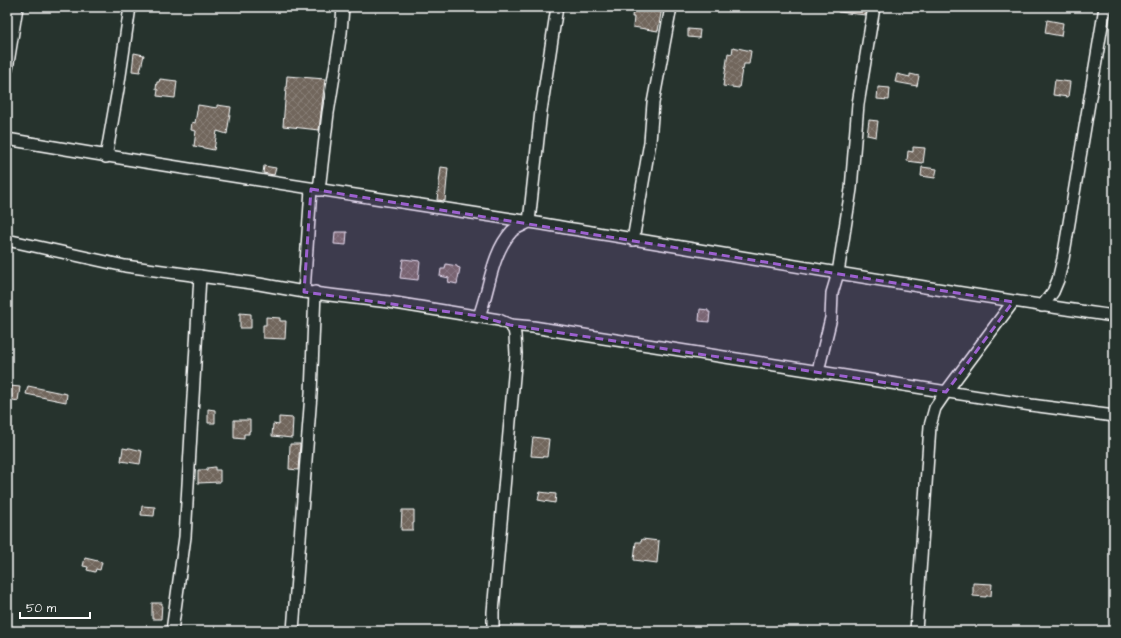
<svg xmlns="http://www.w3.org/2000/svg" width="1121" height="638" font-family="'Architects Daughter',sans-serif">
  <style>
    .building { fill: url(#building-cross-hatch); stroke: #fff }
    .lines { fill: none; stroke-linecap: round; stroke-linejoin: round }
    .minor-casing { stroke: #fff; stroke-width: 14 }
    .minor { stroke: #26332d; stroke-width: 11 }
    .marked { fill: #9c61cf; fill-opacity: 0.2; stroke: #9c61cf; stroke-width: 3; stroke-dasharray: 8 5; stroke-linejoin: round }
  </style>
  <defs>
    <pattern id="building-cross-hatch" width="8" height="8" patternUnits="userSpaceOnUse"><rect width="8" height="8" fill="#71665b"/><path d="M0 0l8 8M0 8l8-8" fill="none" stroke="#867d74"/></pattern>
  </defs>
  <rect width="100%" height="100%" fill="#26332d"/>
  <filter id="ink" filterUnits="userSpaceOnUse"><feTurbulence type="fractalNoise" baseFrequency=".025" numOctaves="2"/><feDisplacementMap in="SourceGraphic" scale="8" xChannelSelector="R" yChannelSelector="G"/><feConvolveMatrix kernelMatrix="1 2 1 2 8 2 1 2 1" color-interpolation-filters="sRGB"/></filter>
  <g filter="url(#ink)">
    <!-- building -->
    <g class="building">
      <path d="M633 7H662L658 31 633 27 634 17H632Z"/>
      <path d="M838 7 867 8 866 15 838 12Z"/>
      <path d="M1047 20 1063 23 1061 36 1045 33Z"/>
      <path d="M688 29 700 30 699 38 688 37Z"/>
      <path d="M733 47 751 51 749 64H744L743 70 742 69 739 88 723 86 728 53 732 54Z"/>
      <path d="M134 53 144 55 140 72 132 71Z"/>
      <path d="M897 74 910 77V74L919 76 917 86 895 82Z"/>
      <path d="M287 76 325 79 319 130 283 126Z"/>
      <path d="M160 79 177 81 175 98 157 96 158 90 156 89 157 82H159Z"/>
      <path d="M1055 80 1070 82 1068 97 1053 95Z"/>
      <path d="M878 87 890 88 889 100 877 99Z"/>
      <path d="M198 105 217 108V105L231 107 227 134 217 131 214 150 194 146 196 131 191 130 192 122 195 123Z"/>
      <path d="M869 120 878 121 876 137 867 135Z"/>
      <path d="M913 147 925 148 923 163 907 161 908 151 913 152Z"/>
      <path d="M264 166 276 168 274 175 263 173Z"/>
      <path d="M441 167 448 168 445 201 437 200Z"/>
      <path d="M922 167 937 169 935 178 921 176Z"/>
      <path d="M335 232H347L346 245 334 244Z"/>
      <path d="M403 259 420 261 418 280 400 278Z"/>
      <path d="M446 264 457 266V267L460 268 457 284 448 282 449 278 440 276 441 269H445Z"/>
      <path d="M700 309 708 310V312H710L709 322 699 321Z"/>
      <path d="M240 313 251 314V328H240Z"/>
      <path d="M266 317 280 318V321H286L285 339 263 338V325H266Z"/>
      <path d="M10 386 20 387 18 401 8 399Z"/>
      <path d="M28 386 67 394 66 402 26 394Z"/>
      <path d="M208 409 215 410V423H208Z"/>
      <path d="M279 417 293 418 292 438 272 436 273 424 279 425Z"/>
      <path d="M234 420H250V431H249V434H244V439L234 438Z"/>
      <path d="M533 437 549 439 547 457 531 456Z"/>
      <path d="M290 444H300L298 470 289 469Z"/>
      <path d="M123 448 128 449V448H130L142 451 140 464 121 461Z"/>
      <path d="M215 467V470H220V482L198 483V470H207V468Z"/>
      <path d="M540 492 556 494 555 503 538 500Z"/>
      <path d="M142 506 155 507 154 516 141 515Z"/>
      <path d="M402 510H414V523H413V530H401Z"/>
      <path d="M642 539 659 541 657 563 634 560 636 542H641Z"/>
      <path d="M85 558 102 562 100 570 96 569 95 572 87 570 88 567 83 566Z"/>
      <path d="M973 583 992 584 991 596H986V597L973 596Z"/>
      <path d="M152 603H162L161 619H152Z"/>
    </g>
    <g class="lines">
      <defs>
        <g id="minor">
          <path d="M7 69 17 7"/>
          <path d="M7 139C179 169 352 194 524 221 721 253 917 288 1114 316"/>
          <path d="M106 157 118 89 130 7"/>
          <path d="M319 190 328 113 341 33 343 7"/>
          <path d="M7 240 125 266 259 284 304 292 389 302 499 320 510 325 514 330 515 335 516 354 493 612V631"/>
          <path d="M633 240 650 142 653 103 671 7"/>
          <path d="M304 292 311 189"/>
          <path d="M1042 306 1053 292 1058 280 1063 259 1105 7"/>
          <path d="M479 316C490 288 491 254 512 231 517 227 524 225 529 222L541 111 557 7"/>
          <path d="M510 325 533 327 1031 405 1114 416"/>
          <path d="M818 371 831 318 832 293 838 273 851 189 858 104 874 7"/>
          <path d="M172 631 185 537 200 276"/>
          <path d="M293 631 311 394 315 292"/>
          <path d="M916 631 930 426 935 408 946 392 1013 302"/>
        </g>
      </defs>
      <!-- minor casing -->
      <use href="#minor" class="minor-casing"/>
      <!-- minor -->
      <use href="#minor" class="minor"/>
    </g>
  </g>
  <!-- marked area -->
  <path class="marked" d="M311 189 1013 302 946 392 510 325 479 316 304 292Z"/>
  <!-- margin -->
  <rect width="1121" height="638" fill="none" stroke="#26332d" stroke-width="24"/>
  <rect x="12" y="12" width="1097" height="614" fill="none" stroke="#fff" stroke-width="1.5" filter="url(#ink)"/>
  <!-- scale -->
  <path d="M20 612v6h70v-6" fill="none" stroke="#ffffff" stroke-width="2"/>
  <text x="26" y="612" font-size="12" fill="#ffffff" stroke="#26332d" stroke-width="3" paint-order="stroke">50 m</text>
</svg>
